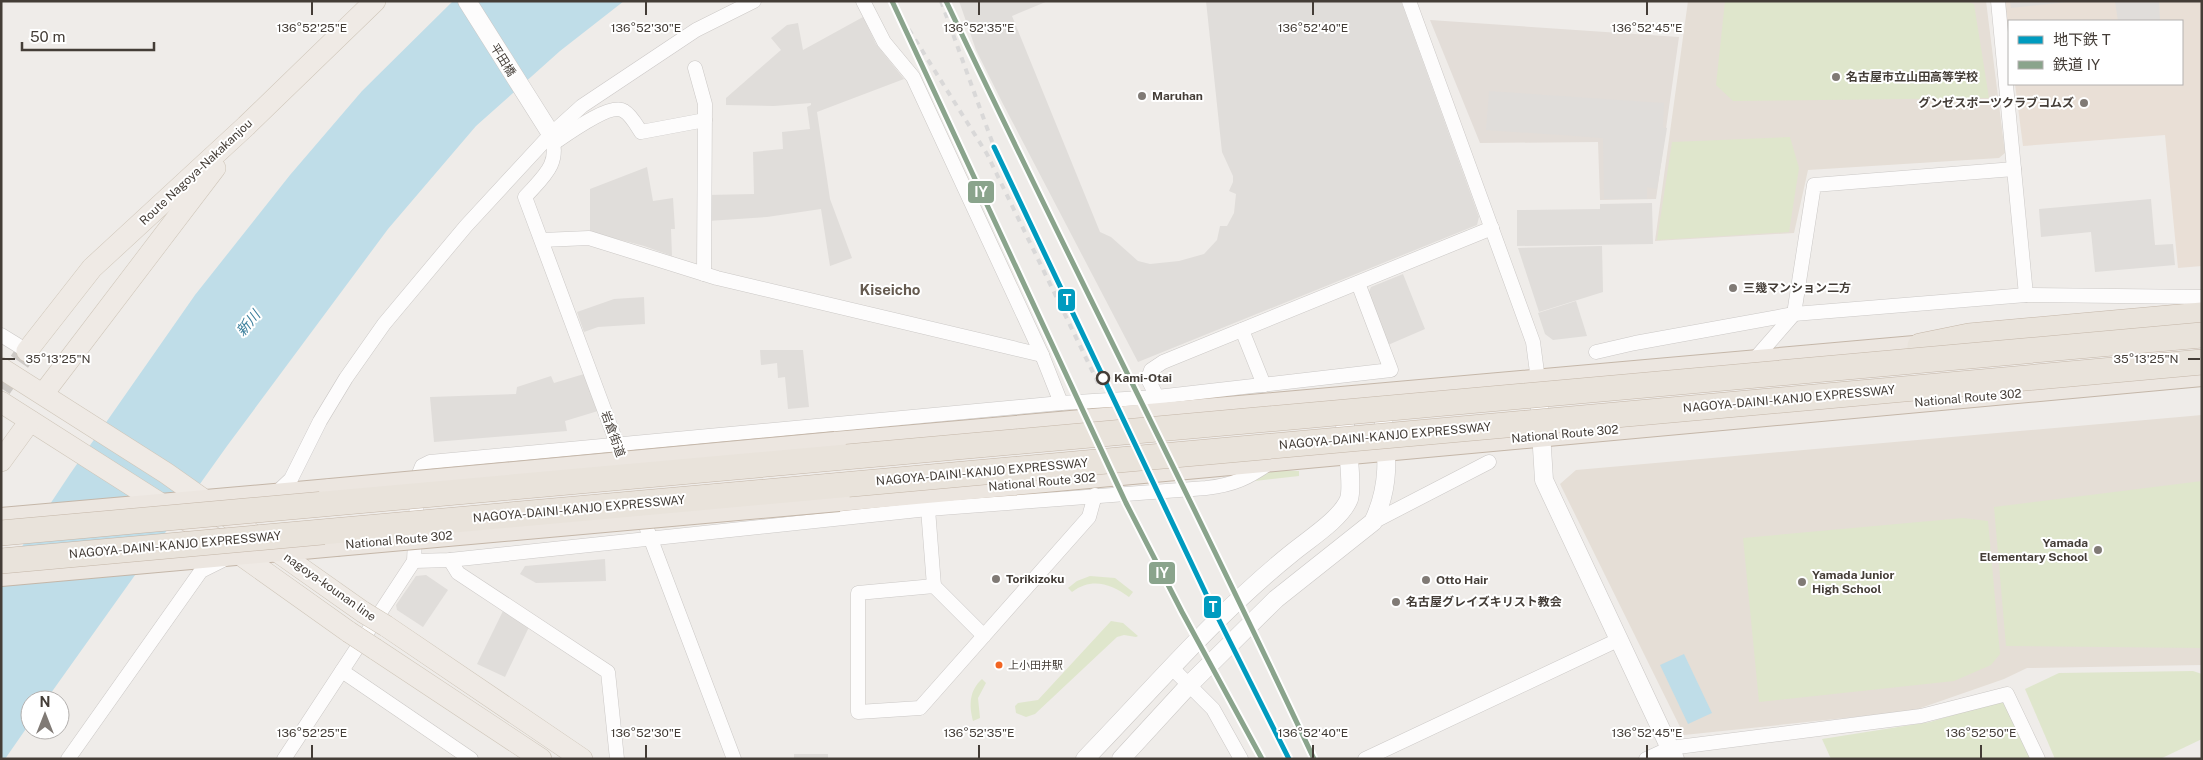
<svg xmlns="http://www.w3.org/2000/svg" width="2203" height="760" font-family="'Public Sans','Noto Sans JP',sans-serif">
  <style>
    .residential { fill: #e3ddd8 }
    .commercial { fill: #e9dfd6 }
    .education { fill: #e5ded6 }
    .green { fill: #dfe6cc }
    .parking { fill: #e0ddda }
    .water { fill: #bfdde8 }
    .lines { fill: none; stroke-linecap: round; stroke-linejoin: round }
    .primary-tunnel { stroke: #cdc9c5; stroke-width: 21; stroke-dasharray: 21 11; stroke-linecap: butt }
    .minor-casing { stroke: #cbc8c6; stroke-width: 15 }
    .tertiary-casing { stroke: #cbc8c6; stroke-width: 19 }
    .primary-casing { stroke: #cfc6b9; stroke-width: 22 }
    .trunk-casing { stroke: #c4b6a8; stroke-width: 24 }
    .motorway-casing { stroke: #c4b6a8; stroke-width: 26 }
    .minor { stroke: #fdfcfc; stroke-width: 14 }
    .tertiary { stroke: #fdfcfc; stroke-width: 18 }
    .primary { stroke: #efeae5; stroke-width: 21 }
    .trunk { stroke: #ece6e0; stroke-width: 22 }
    .motorway { stroke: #e9e3db; stroke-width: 25 }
    .rail { stroke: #d9d8d8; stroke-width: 4; stroke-dasharray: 6 6; stroke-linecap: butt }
    .primary-bridge-casing { stroke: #cfc6b9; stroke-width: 22; stroke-linecap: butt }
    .trunk-bridge-casing { stroke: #c4b6a8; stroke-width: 24; stroke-linecap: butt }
    .motorway-bridge-casing { stroke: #c4b6a8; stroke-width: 26; stroke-linecap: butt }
    .primary-bridge { stroke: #efeae5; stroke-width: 21 }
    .trunk-bridge { stroke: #ece6e0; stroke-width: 22 }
    .motorway-bridge { stroke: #e9e3db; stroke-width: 25 }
    .rail-1-casing { stroke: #fff; stroke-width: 9 }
    .rail-1 { stroke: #8aa48c; stroke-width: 5 }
    .metro-1-casing { stroke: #fff; stroke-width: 9 }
    .metro-1 { stroke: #009bbf; stroke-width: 5 }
    .ticks { fill: none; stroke: #443d37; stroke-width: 2 }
    .poi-dot { fill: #807a75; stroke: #fff; stroke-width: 2 }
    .stop-dot { fill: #fff; stroke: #443d37; stroke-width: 2.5 }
    .bus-dot { fill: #f26522; stroke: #fff; stroke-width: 2 }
    .labels { text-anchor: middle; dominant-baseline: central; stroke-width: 4; stroke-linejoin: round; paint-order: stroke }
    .bus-label { font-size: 11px; fill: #443d37; stroke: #fff; text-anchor: start }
    .street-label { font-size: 12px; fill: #443d37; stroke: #fff }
    .poi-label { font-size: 12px; font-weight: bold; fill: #443d37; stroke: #fff; text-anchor: start }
    .stop-label { font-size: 12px; font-weight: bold; fill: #443d37; stroke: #fff; text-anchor: start }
    .water-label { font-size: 14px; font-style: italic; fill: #3b7e9b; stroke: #fff }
    .quarter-label { font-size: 15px; font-weight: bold; fill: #655a4f; stroke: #fff }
    .ticks-label { font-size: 12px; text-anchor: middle; fill: #443d37; stroke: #fff; stroke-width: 4; stroke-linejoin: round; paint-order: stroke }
    .line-badge { stroke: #fff; stroke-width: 2 }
    .badge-label { font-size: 14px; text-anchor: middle; font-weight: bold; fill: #fff }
  </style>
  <rect width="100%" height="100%" fill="#efece9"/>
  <!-- residential -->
  <path class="residential" d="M1430 20 1679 37 1656 199 1600 200 1598 142 1480 143Z"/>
  <!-- commercial -->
  <path class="commercial" d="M2004 1H2202V266L2178 268 2165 135 2023 146 2015 84H2182V21H2009V40Z"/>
  <!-- education -->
  <g class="education">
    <path d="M1688 1H1986L2005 153 1999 158 1808 170 1794 233 1655 241Z"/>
    <path d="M2202 415V665L2027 668 2004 679 1912 711 1684 735 1560 484 1576 470Z"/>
  </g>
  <!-- green -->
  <g class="green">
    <path d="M1725 1H1966L1974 4 1989 98 1733 101 1716 85Z"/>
    <path d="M1790 137 1799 168 1789 232 1657 240 1672 142Z"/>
    <path d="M1272 470 1299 471V476L1255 481Z"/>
    <path d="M2202 481V648L2006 646 1994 507Z"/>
    <path d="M1963 518 1988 521 2000 654 1991 665 1954 681 1759 702 1743 538Z"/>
    <path d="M1090 576 1115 578 1133 592 1129 597C1111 584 1092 577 1072 592L1068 588 1077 581Z"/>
    <path d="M1111 621 1123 623 1138 636 1136 637 1124 635 1117 637 1035 714 1026 717 1016 713 1015 706 1018 703 1038 700Z"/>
    <path d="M2193 671 2202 674V739L2160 759H2055L2025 689 2059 673Z"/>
    <path d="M982 679 986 683 978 698 980 718 973 721C969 705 969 691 982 679Z"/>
    <path d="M1999 701 2009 706 2033 759H1831L1822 739 1930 722Z"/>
  </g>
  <!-- parking -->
  <g class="parking">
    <path d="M959 1H1048L1012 16 1100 232 1111 237 1138 261 1150 264 1179 261 1204 254 1217 240 1220 226H1227L1234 213 1236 194 1229 191 1233 182V176L1222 152 1206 1H1401L1479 217 1477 225 1138 362 1002 102 976 50Z"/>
    <path d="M2010 1H2077L2011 8Z"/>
    <path d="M2115 1H2159L2160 21H2118Z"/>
    <path d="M863 17 876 44 904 79 817 112 830 199 852 258 830 266 821 209 767 217 708 221 707 195 754 194 753 152 783 149 782 132 810 129 807 107 811 105V103L774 106 726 105V98L781 50 771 38 787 25 798 23 803 50Z"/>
    <path d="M1489 91 1664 103 1663 127 1667 128 1657 189 1647 187V199H1604L1603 138 1486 130Z"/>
    <path d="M647 167 653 201 673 198 675 229H671L672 256 644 246 590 232V189Z"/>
    <path d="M2151 199 2155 245 2173 244 2175 265 2095 272 2091 232 2041 237 2039 209Z"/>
    <path d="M1652 203 1653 244 1517 246V210L1600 209V204Z"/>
    <path d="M1602 246 1603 292 1539 312 1518 248Z"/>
    <path d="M1403 274 1425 329 1388 345 1368 294 1371 287Z"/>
    <path d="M644 297 645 324 598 327 584 332 577 312 614 299Z"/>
    <path d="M1576 301 1587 336 1553 340 1545 334 1538 313Z"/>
    <path d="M760 350H803L809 407 788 409 785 377 778 378 777 363 761 365Z"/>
    <path d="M584 374 598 411 565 421 567 431 434 442 430 397 516 394 517 387 551 376 554 383Z"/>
    <path d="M605 559 606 581 536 583 520 574 525 566Z"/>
    <path d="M426 575 448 590 423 627 397 610 396 605 416 576Z"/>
    <path d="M503 611 529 627 505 677 477 664Z"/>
    <rect x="794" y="754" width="34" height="5"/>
  </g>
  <!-- water -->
  <g class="water">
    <path d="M453 1H624L560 51 476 126 388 229 227 446 46 700H30V723L5 759H1V578L70 474 195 295 290 175 362 91Z"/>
    <path d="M1684 654 1712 713 1688 724 1660 665Z"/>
  </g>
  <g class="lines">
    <!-- primary-tunnel -->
    <path class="primary-tunnel" d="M1 388 27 351"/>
    <defs>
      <g id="minor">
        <path d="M863 1 884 42 913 77 1042 355 1061 403"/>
        <path d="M1409 1 1533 342 1538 380"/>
        <path d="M1998 1 2026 295"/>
        <path d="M695 68 705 104 704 274"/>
        <path d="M551 134C561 164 544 176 525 197L620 452"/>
        <path d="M554 143C566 135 611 102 624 111 631 115 637 126 641 132L705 120"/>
        <path d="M542 240 589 238 717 278 1042 355"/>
        <path d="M1242 330 1264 385"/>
        <path d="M1 335 27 351"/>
        <path d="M1596 352 1635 343 1794 314 2026 295 2202 297"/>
        <path d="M1753 361 1794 314 1814 185 2014 169"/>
        <path d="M1157 397 1148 379 1151 370 1163 362 1492 228"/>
        <path d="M275 494 291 479 320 421 346 378 384 324 466 226 551 134 582 106 696 30 754 1"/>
        <path d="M928 509 934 586"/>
        <path d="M1373 522 1489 462"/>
        <path d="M647 529 734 759"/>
        <path d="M450 560 458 573 608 672 617 759"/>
        <path d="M414 561 450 560 928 509 1206 488C1234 485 1248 478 1271 462"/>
        <path d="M984 636 934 586 858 593V712L920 708 1089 517 1095 495"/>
        <path d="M1172 668 1213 709 1241 759"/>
        <path d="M342 671 471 759"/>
        <path d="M68 759 201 571 223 560"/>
        <path d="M284 759 414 561 418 476 422 466 430 462 1061 403 1157 397 1391 370 1358 283"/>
        <path d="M1365 759 1620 639"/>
        <path d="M1646 759 1670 748 1921 716 2007 694 2038 759"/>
      </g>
      <g id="tertiary">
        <path d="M467 1 551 134"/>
        <path d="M1538 384 1544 480 1675 759"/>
        <path d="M1085 759C1153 689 1216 614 1292 553 1309 539 1341 519 1349 499 1354 483 1344 420 1342 400"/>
        <path d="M1121 759 1189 685 1276 599 1373 522C1394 479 1385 442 1381 397"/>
      </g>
      <g id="primary">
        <path d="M27 351 92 268 246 126 375 1"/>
        <path d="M1 368 166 473 363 612"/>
        <path d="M43 394 215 168"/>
        <path d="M1 402 238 553 349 632"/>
        <path d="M1 461 30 421"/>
        <path d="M386 626 582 759"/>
        <path d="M375 649 541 759"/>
      </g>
      <g id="trunk">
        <path d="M835 443 1937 345"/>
        <path d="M839 500 2202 375"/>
        <path d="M1 519 330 490"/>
        <path d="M1 575 336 545"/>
      </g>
      <path id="motorway" d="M1920 346 1969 336 2202 315"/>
    </defs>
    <!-- minor casing -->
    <use href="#minor" class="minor-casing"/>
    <!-- tertiary casing -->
    <use href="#tertiary" class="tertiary-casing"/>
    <!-- primary casing -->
    <use href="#primary" class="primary-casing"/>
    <!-- trunk casing -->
    <use href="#trunk" class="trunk-casing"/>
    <!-- motorway casing -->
    <use href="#motorway" class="motorway-casing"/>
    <!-- minor -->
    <use href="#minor" class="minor"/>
    <!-- tertiary -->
    <use href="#tertiary" class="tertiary"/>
    <!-- primary -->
    <use href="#primary" class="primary"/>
    <!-- trunk -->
    <use href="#trunk" class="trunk"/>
    <!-- motorway -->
    <use href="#motorway" class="motorway"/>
    <!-- rail -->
    <g class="rail">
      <path d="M941 1 994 147"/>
      <path d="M896 9 987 154 1101 389"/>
    </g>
    <defs>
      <g id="primary-bridge">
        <path d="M363 612 386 626"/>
        <path d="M349 632 375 649"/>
      </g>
      <g id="trunk-bridge">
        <path d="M330 490 835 443"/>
        <path d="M336 545 839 500"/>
      </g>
      <g id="motorway-bridge">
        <path d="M1 533 2202 335"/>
        <path d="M1 561 2202 362"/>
      </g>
    </defs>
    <!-- primary-bridge casing -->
    <use href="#primary-bridge" class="primary-bridge-casing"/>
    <!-- trunk-bridge casing -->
    <use href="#trunk-bridge" class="trunk-bridge-casing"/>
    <!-- motorway-bridge casing -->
    <use href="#motorway-bridge" class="motorway-bridge-casing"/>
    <!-- primary-bridge -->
    <use href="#primary-bridge" class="primary-bridge"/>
    <!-- trunk-bridge -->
    <use href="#trunk-bridge" class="trunk-bridge"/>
    <!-- motorway-bridge -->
    <use href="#motorway-bridge" class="motorway-bridge"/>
    <defs>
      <g id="rail-1">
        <path d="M892 1 1126 503 1182 612 1262 759"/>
        <path d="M946 1C1066 255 1195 504 1314 759"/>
      </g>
    </defs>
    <!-- rail-1 casing -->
    <use href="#rail-1" class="rail-1-casing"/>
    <!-- rail-1 -->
    <use href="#rail-1" class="rail-1"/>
    <defs>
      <path id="metro-1" d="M994 147 1207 596 1289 759"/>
    </defs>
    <!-- metro-1 casing -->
    <use href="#metro-1" class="metro-1-casing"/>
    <!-- metro-1 -->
    <use href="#metro-1" class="metro-1"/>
  </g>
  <!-- ticks -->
  <path class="ticks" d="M312 2V15M646 2V15M979 2V15M1313 2V15M1647 2V15M2 359H15M2188 359H2200M312 745V758M646 745V758M979 745V758M1313 745V758M1647 745V758M1981 745V758"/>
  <!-- markers -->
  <g class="poi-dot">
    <circle cx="1836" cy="77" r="5"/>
    <circle cx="1142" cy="96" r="5"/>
    <circle cx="2084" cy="103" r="5"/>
    <circle cx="1733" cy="288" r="5"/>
    <circle cx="2098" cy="550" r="5"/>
    <circle cx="996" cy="579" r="5"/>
    <circle cx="1426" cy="580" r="5"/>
    <circle cx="1802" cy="582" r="5"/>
    <circle cx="1396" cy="602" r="5"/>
  </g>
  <circle class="stop-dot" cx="1103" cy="378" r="6"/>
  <circle class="bus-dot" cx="999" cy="665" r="4.5"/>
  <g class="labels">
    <!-- bus labels -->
    <g class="bus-label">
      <text x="1008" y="665">上小田井駅</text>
    </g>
    <!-- street labels -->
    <g class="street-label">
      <text transform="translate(503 60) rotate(58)">平田橋</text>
      <text transform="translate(196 172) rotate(-43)">Route Nagoya-Nakakanjou</text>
      <text transform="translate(1968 398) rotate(-5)">National Route 302</text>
      <text transform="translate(1789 399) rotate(-5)">NAGOYA-DAINI-KANJO EXPRESSWAY</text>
      <text transform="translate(613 434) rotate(70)">岩倉街道</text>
      <text transform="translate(1565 434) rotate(-5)">National Route 302</text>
      <text transform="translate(1385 436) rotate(-5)">NAGOYA-DAINI-KANJO EXPRESSWAY</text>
      <text transform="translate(982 472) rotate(-5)">NAGOYA-DAINI-KANJO EXPRESSWAY</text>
      <text transform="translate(1042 482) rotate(-5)">National Route 302</text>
      <text transform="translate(579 509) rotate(-5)">NAGOYA-DAINI-KANJO EXPRESSWAY</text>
      <text transform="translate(399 540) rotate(-5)">National Route 302</text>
      <text transform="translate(175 545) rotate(-5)">NAGOYA-DAINI-KANJO EXPRESSWAY</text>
      <text transform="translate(330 587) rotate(35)">nagoya-kounan line</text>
    </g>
    <!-- poi labels -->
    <g class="poi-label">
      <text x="1846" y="77">名古屋市立山田高等学校</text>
      <text x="1152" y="96">Maruhan</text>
      <text x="2074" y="103" text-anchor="end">グンゼスポーツクラブコムズ</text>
      <text x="1743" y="288">三幾マンション二方</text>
      <text x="2088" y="543" text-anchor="end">Yamada<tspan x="2088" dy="14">Elementary School</tspan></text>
      <text x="1812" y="575">Yamada Junior<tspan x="1812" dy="14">High School</tspan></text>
      <text x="1006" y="579">Torikizoku</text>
      <text x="1436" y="580">Otto Hair</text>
      <text x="1406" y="602">名古屋グレイズキリスト教会</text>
    </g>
    <!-- stop labels -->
    <g class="stop-label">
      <text x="1114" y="378">Kami-Otai</text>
    </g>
    <!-- water labels -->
    <g class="water-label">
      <text transform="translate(248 323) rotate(-51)">新川</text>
    </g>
    <!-- quarter labels -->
    <g class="quarter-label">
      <text x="890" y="289">Kiseicho</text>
    </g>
  </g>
  <g class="ticks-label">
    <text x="312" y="32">136°52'25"E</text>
    <text x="646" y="32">136°52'30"E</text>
    <text x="979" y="32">136°52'35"E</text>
    <text x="1313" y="32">136°52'40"E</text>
    <text x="1647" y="32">136°52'45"E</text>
    <text x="58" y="363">35°13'25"N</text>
    <text x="2146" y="363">35°13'25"N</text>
    <text x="312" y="737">136°52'25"E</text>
    <text x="646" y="737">136°52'30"E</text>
    <text x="979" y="737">136°52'35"E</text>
    <text x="1313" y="737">136°52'40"E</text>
    <text x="1647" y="737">136°52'45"E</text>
    <text x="1981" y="737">136°52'50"E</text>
  </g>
  <g class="line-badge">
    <rect x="967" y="180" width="28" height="24" rx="5" fill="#8aa48c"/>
    <rect x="1057" y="288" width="19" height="24" rx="5" fill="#009bbf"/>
    <rect x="1148" y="561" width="28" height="24" rx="5" fill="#8aa48c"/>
    <rect x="1203" y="595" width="19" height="24" rx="5" fill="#009bbf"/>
  </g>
  <g class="badge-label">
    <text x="981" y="197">IY</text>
    <text x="1067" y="305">T</text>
    <text x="1162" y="578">IY</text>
    <text x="1213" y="612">T</text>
  </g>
  <!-- border -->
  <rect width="2203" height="760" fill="none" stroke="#443d37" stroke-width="5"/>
  <!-- legend -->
  <rect x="2008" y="20" width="175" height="65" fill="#ffffff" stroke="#b4b1af"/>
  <rect x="2018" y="36" width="25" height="8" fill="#009bbf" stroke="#b4b1af"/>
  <text x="2053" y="45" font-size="15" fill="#443d37">地下鉄 T</text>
  <rect x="2018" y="61" width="25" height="8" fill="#8aa48c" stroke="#b4b1af"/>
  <text x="2053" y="70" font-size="15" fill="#443d37">鉄道 IY</text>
  <!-- north arrow -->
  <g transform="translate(45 715)"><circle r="24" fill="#ffffff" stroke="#b4b1af"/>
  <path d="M0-4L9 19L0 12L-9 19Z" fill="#807a75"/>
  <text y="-8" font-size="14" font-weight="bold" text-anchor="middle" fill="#443d37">N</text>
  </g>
  <!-- scale -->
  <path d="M22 42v8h132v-8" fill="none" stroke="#443d37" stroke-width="2.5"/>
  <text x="30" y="42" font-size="15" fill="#443d37" stroke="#ffffff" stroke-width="4" paint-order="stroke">50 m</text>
</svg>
